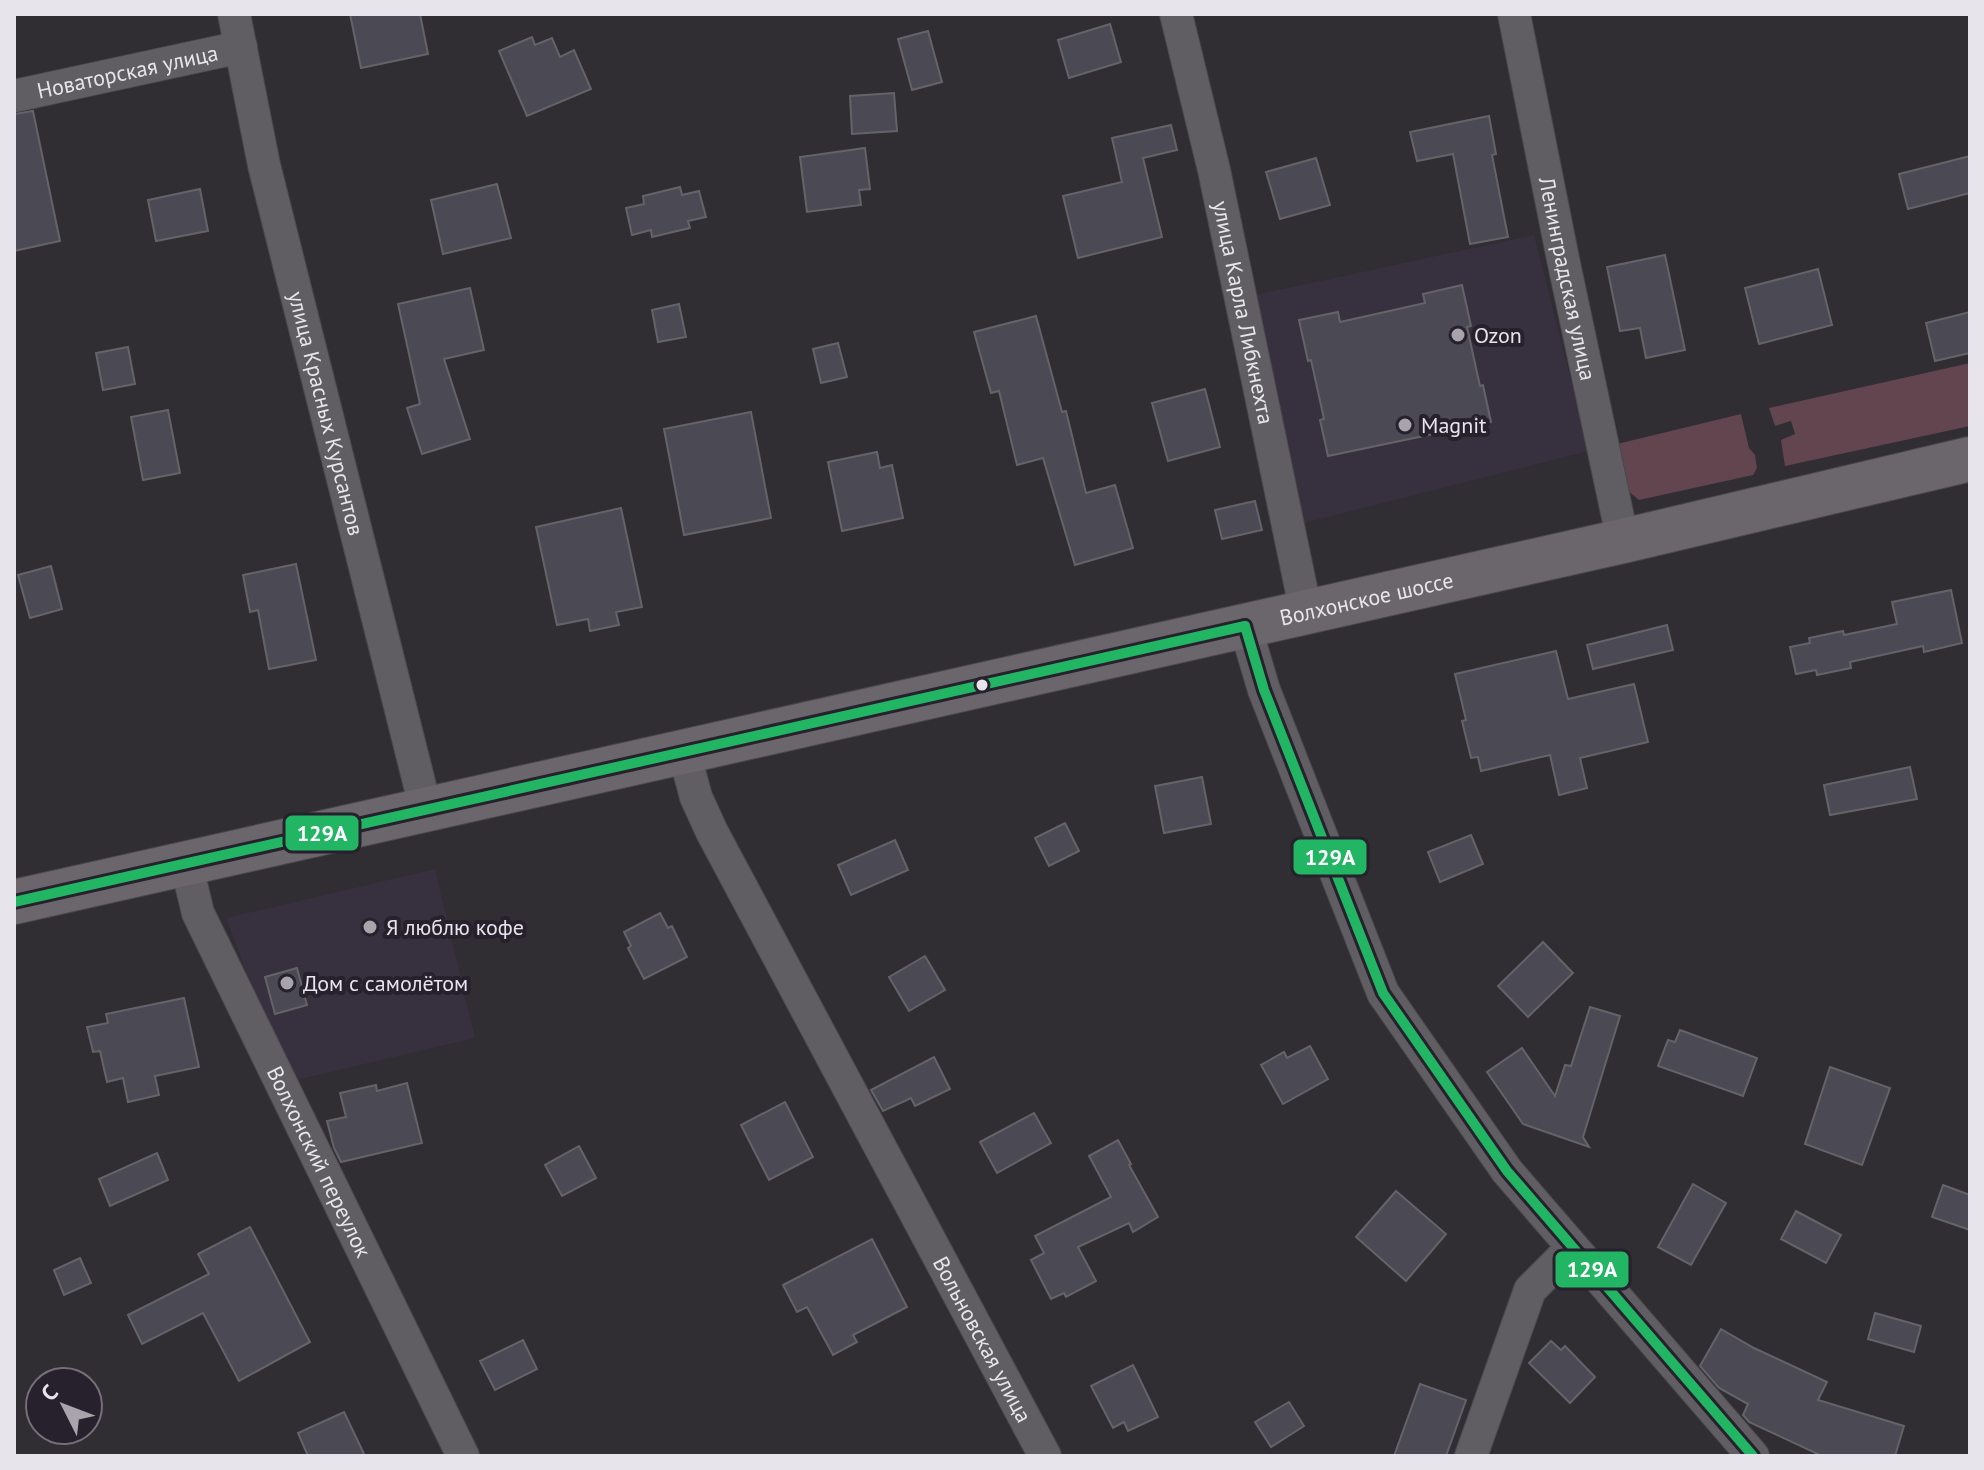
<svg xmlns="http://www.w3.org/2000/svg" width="1984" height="1470" font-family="'PT Sans',sans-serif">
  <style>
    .built { fill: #37303f }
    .green { fill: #62454f }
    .building { fill: #4b4a54; stroke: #646368; stroke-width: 2 }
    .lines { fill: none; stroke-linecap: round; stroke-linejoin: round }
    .minor-casing { stroke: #4a484d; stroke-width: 34 }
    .secondary-casing { stroke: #4a484d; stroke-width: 46 }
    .minor { stroke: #605e63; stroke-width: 32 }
    .secondary { stroke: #6b656c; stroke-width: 44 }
    .bus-1-casing { stroke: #26212c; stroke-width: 16 }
    .bus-1 { stroke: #21b564; stroke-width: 10 }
    .poi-dot { fill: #a8a4ab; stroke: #26212c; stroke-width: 3 }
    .bus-dot { fill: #e8e4ec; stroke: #26212c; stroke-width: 3 }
    .labels { text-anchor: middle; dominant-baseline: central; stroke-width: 8; stroke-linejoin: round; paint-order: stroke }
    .street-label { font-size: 22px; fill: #e8e4ec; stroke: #26212c }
    .poi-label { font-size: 22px; fill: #e8e4ec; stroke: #26212c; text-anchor: start }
    .line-badge { stroke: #26212c; stroke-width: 3 }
    .badge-label { font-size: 22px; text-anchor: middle; font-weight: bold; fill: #fff }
  </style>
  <rect width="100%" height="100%" fill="#302d33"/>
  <!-- built -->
  <g class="built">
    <path d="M1534 235 1589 451 1300 524 1250 296Z"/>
    <path d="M435 869 475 1038 288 1082 226 918Z"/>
  </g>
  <!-- green -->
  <g class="green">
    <path d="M1970 363V426L1785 466 1781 440 1795 434 1791 421 1775 426 1769 408Z"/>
    <path d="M1741 414 1749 448 1755 455 1757 468 1753 475 1639 500 1627 490 1617 444Z"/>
  </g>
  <!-- building -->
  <g class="building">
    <path d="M350 14H420L428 54 361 68Z"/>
    <path d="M1110 24 1121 62 1069 78 1058 40Z"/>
    <path d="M928 31 942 82 912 90 898 39Z"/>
    <path d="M532 37 535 45 552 38 560 57 574 50 591 89 527 116 499 51Z"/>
    <path d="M894 93 897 131 852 134 850 96Z"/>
    <path d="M33 111 60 241 14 251V114Z"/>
    <path d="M1489 116 1496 154 1492 155 1508 237 1470 244 1453 154 1417 161 1410 132Z"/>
    <path d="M1171 125 1177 150 1143 158 1162 237 1078 258 1063 196 1122 182 1112 138Z"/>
    <path d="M865 148 870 189 859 190 861 205 807 212 800 157Z"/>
    <path d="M1970 156V193L1908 209 1899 174Z"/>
    <path d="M1316 158 1330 205 1280 219 1266 172Z"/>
    <path d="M497 184 511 238 443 254 431 200Z"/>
    <path d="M680 187 682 195 699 191 706 217 688 221 690 228 652 237 651 230 632 235 626 208 644 204 643 196Z"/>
    <path d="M200 189 208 231 156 241 148 200Z"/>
    <path d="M1665 255 1685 350 1646 358 1640 328 1620 331 1607 267Z"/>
    <path d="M1818 269 1832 325 1759 344 1745 288Z"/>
    <path d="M1462 285 1471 326 1467 327 1480 386 1483 385 1491 422 1328 456 1320 420 1324 419 1311 360 1308 361 1299 320 1338 312 1340 322 1425 303 1423 294Z"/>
    <path d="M470 288 484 350 444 359 470 439 422 454 407 408 420 404 398 304Z"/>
    <path d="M679 304 686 337 658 342 652 310Z"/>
    <path d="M1970 312V353L1935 361 1926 323Z"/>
    <path d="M1036 316 1062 412 1066 411 1086 493 1115 485 1133 548 1075 565 1043 458 1017 465 999 391 991 393 974 332Z"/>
    <path d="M838 343 847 377 821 383 813 349Z"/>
    <path d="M128 347 135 384 103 390 96 353Z"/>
    <path d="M1205 389 1220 447 1168 461 1152 403Z"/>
    <path d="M168 410 180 473 143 480 131 417Z"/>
    <path d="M751 412 771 518 684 535 664 429Z"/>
    <path d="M877 452 880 468 892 465 903 518 842 531 828 462Z"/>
    <path d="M1255 501 1262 530 1222 539 1215 510Z"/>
    <path d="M621 508 642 607 616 612 619 625 590 631 588 619 557 625 536 527Z"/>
    <path d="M296 564 316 660 269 669 258 610 250 612 243 575Z"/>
    <path d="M51 566 62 609 30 618 18 575Z"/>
    <path d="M1951 590 1962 643 1924 652 1923 646 1850 662 1851 668 1817 675 1816 670 1796 674 1790 647 1810 643 1809 638 1843 631 1844 635 1897 624 1892 602Z"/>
    <path d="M1667 625 1673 650 1593 669 1587 645Z"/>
    <path d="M1556 651 1568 699 1634 684 1648 742 1580 758 1587 788 1559 795 1550 755 1481 771 1478 757 1471 758 1462 721 1466 720 1455 674Z"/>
    <path d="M1910 767 1917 799 1830 815 1824 785Z"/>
    <path d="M1202 777 1211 824 1164 833 1155 786Z"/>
    <path d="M1065 823 1079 851 1049 866 1035 838Z"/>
    <path d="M1471 835 1483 864 1440 882 1428 852Z"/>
    <path d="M895 840 908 870 851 895 838 865Z"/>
    <path d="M660 913 668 928 672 926 687 957 644 979 628 948 631 946 624 932Z"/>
    <path d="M1543 942 1573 973 1528 1017 1498 986Z"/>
    <path d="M925 956 945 990 909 1011 889 977Z"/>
    <path d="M297 968 307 1005 275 1014 265 977Z"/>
    <path d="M184 998 199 1067 155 1076 159 1095 128 1102 123 1078 107 1082 100 1051 93 1052 87 1027 108 1023 106 1014Z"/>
    <path d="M1590 1007 1620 1016 1583 1137 1589 1147 1523 1124 1487 1072 1522 1048 1555 1096 1565 1065 1571 1066Z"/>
    <path d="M1680 1030 1757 1058 1743 1096 1658 1066 1668 1040 1675 1042Z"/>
    <path d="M1310 1046 1328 1079 1283 1104 1261 1065 1284 1052 1287 1058Z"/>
    <path d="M934 1057 950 1089 915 1106 911 1098 883 1111 871 1090Z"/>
    <path d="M1830 1067 1890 1088 1862 1165 1805 1144Z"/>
    <path d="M407 1083 422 1143 341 1162 334 1148 327 1121 346 1117 340 1093 376 1085 377 1091Z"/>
    <path d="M785 1102 813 1157 769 1180 741 1125Z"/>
    <path d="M1034 1113 1051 1143 997 1173 980 1142Z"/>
    <path d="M1118 1140 1131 1164 1129 1165 1158 1217 1133 1232 1129 1223 1078 1247 1096 1281 1066 1297 1064 1293 1051 1299 1031 1260 1044 1253 1035 1236 1111 1197 1089 1156Z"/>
    <path d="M579 1146 596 1178 562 1196 545 1165Z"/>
    <path d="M157 1153 168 1180 110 1206 99 1179Z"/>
    <path d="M1693 1184 1726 1203 1691 1265 1658 1247Z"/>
    <path d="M1943 1185 1970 1195V1230L1932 1217Z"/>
    <path d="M1396 1191 1446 1234 1406 1281 1356 1237Z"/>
    <path d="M1796 1211 1841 1235 1826 1263 1781 1239Z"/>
    <path d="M250 1227 310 1342 239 1381 203 1313 142 1344 128 1315 209 1274 198 1254Z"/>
    <path d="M872 1239 907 1307 853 1335 857 1342 833 1355 807 1307 797 1312 783 1285Z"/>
    <path d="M80 1258 91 1283 64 1295 54 1270Z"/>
    <path d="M1875 1313 1921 1326 1914 1352 1868 1339Z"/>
    <path d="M1721 1329 1754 1348 1827 1382 1818 1400 1904 1426 1895 1456H1822L1749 1422 1743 1415 1748 1404 1719 1388 1700 1366Z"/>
    <path d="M523 1340 537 1369 495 1390 480 1361Z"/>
    <path d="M1551 1341 1561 1350 1565 1346 1595 1377 1570 1403 1529 1363Z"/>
    <path d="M1133 1365 1158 1417 1128 1431 1124 1422 1113 1428 1091 1386Z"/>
    <path d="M1420 1384 1466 1400 1446 1456H1394Z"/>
    <path d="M1289 1402 1304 1426 1271 1447 1255 1422Z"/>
    <path d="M344 1412 365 1456H308L298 1433Z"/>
  </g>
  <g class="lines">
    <defs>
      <g id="minor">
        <path id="s1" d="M234 14 264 165 426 810"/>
        <path id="s2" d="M1176 14 1214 170 1306 612"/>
        <path id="s3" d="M1514 14 1563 259 1623 541"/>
        <path id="s4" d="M14 96 241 47"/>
        <path d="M1245 626 1264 690 1383 993 1507 1171 1753 1456"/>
        <path id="s5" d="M684 752 696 797 712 832 1045 1456"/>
        <path id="s6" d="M186 863 198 913 463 1456"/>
        <path d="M1471 1456 1530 1290 1572 1248"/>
      </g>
      <g id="secondary">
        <path id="s7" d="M14 902 1623 541 1970 459"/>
      </g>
    </defs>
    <!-- minor casing -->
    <use href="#minor" class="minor-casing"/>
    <!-- secondary casing -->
    <use href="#secondary" class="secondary-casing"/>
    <!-- minor -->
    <use href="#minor" class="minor"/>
    <!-- secondary -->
    <use href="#secondary" class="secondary"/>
    <defs>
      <g id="bus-1">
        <path d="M1245 626 1264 690 1383 993 1507 1171 1753 1456"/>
        <path d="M14 902 1245 626"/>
      </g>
    </defs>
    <!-- bus-1 casing -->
    <use href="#bus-1" class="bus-1-casing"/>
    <!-- bus-1 -->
    <use href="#bus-1" class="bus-1"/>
  </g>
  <!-- markers -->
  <g class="poi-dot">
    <circle cx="1458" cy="335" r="8"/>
    <circle cx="1405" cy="425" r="8"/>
    <circle cx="370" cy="927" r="8"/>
    <circle cx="287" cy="983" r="8"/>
  </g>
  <circle class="bus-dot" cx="982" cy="685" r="7"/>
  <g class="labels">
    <!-- street labels -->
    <g class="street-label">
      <text stroke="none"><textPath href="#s4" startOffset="116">Новаторская улица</textPath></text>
      <text stroke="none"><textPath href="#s3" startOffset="270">Ленинградская улица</textPath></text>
      <text stroke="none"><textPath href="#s2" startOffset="306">улица Карла Либкнехта</textPath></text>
      <text stroke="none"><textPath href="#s1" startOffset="410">улица Красных Курсантов</textPath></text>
      <text stroke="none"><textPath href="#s7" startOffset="1386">Волхонское шоссе</textPath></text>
      <text stroke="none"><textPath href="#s6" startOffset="328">Волхонский переулок</textPath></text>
      <text stroke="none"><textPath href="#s5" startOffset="660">Вольновская улица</textPath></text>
    </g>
    <!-- poi labels -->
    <g class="poi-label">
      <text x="1474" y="335">Ozon</text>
      <text x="1421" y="425">Magnit</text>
      <text x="386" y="927">Я люблю кофе</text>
      <text x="303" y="983">Дом с самолётом</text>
    </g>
  </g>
  <g class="line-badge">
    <rect x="284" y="814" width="76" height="38" rx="8" fill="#21b564"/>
    <rect x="1292" y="838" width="76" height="38" rx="8" fill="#21b564"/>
    <rect x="1554" y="1250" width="76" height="39" rx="8" fill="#21b564"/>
  </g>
  <g class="badge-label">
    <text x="322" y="841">129А</text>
    <text x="1330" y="865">129А</text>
    <text x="1592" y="1277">129А</text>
  </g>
  <!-- border -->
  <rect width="1984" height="1470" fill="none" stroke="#e8e4ec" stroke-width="32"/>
  <!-- north arrow -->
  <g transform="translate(64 1406) rotate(312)"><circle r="38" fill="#26212c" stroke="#746f79" stroke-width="2"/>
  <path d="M0-6L14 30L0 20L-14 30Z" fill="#a8a4ab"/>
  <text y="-12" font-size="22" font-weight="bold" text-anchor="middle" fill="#e8e4ec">С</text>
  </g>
</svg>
